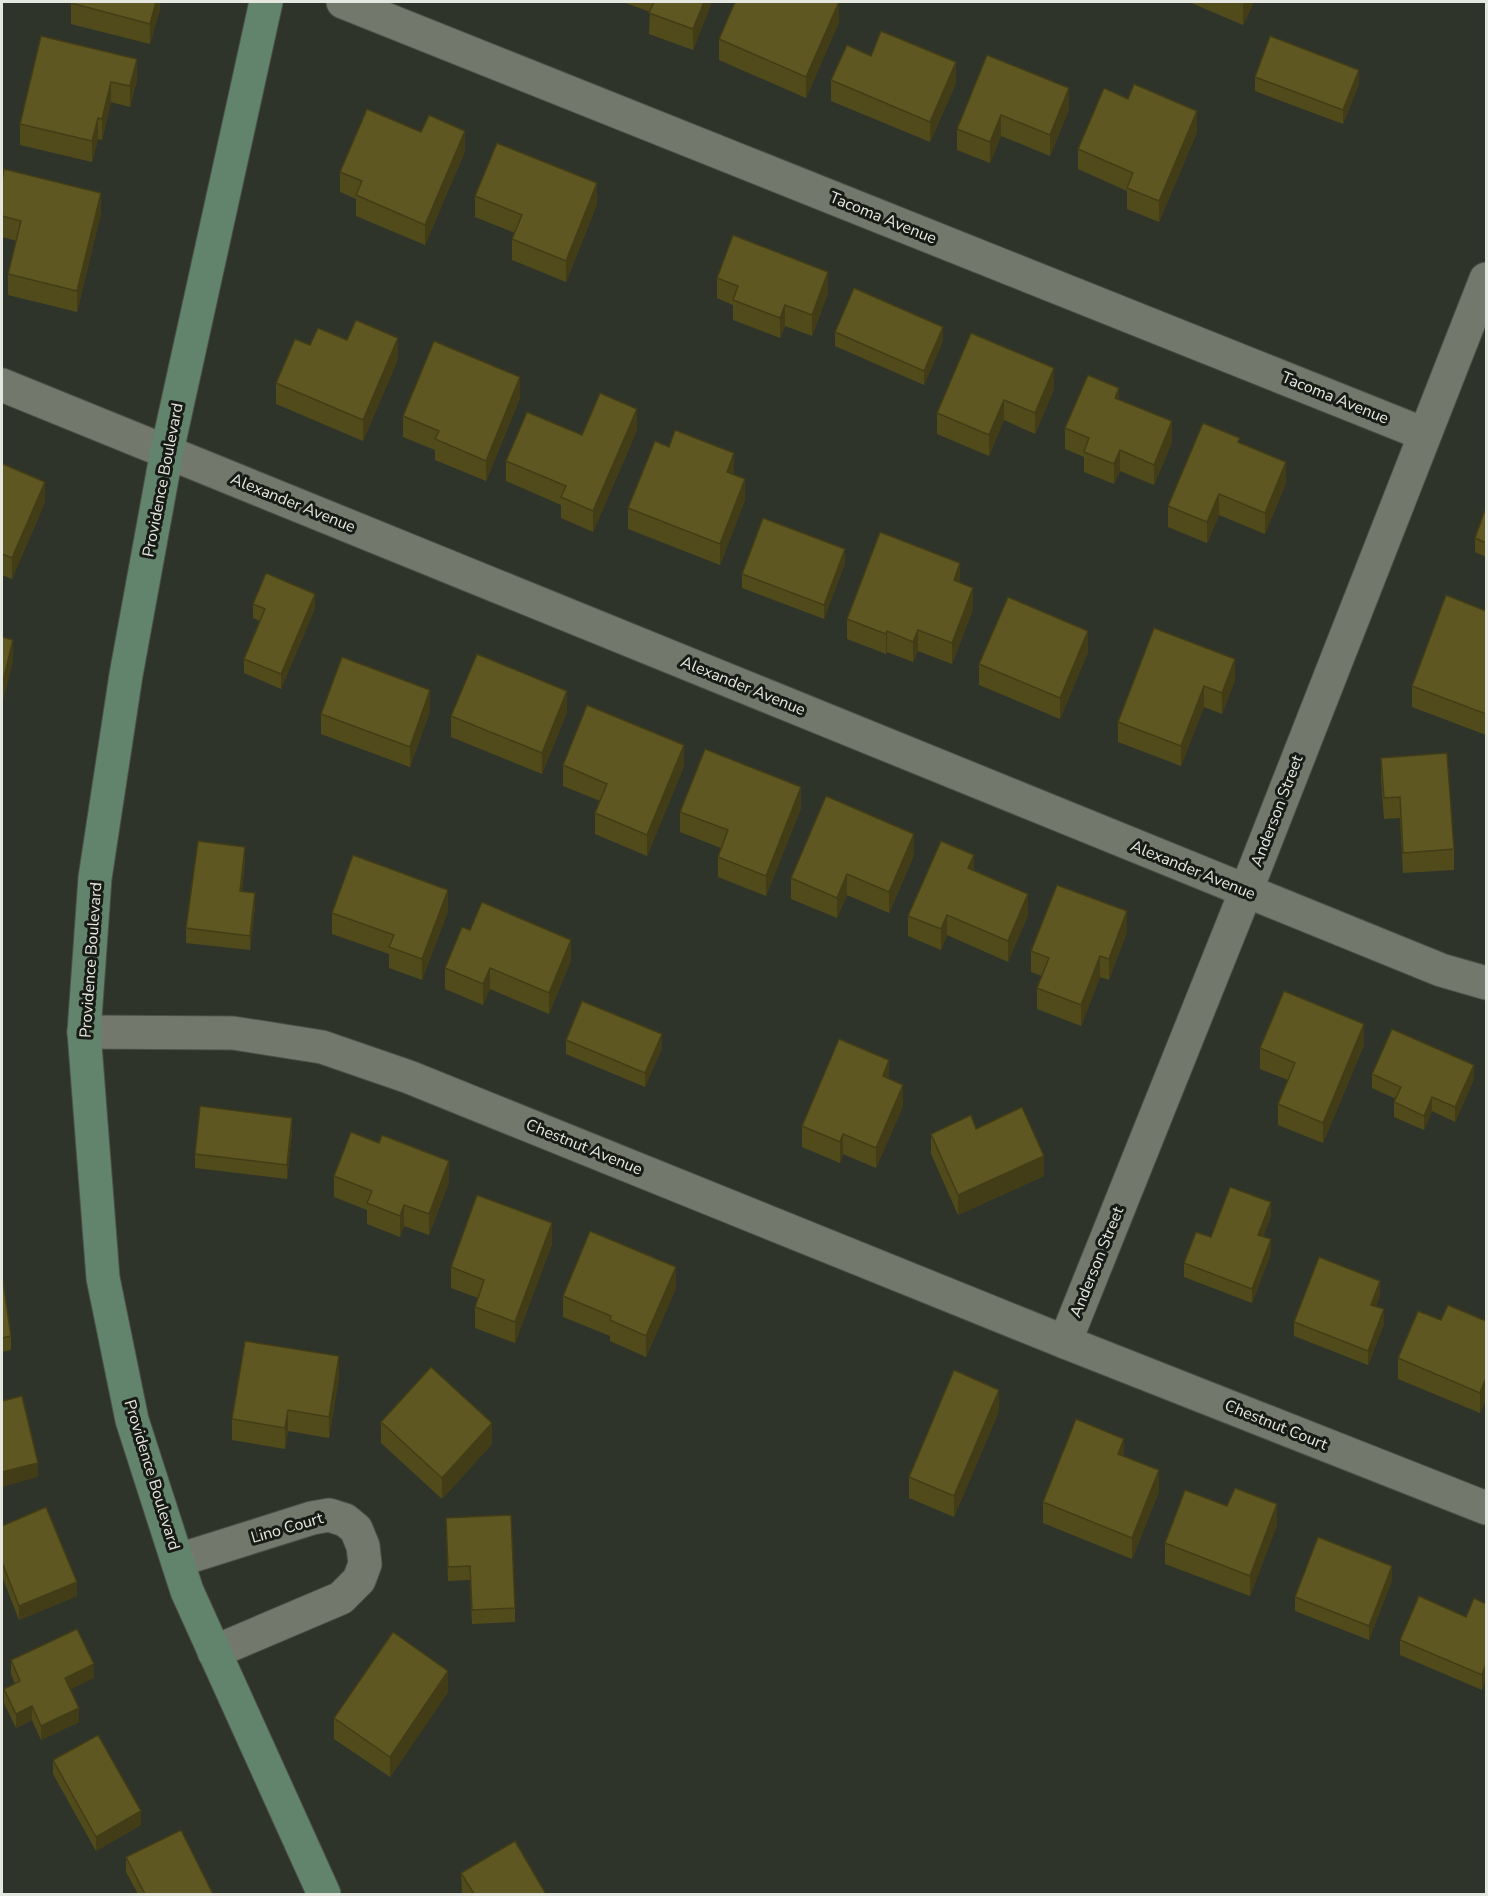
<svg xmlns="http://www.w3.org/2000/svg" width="1488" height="1896" font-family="'Nunito Sans',sans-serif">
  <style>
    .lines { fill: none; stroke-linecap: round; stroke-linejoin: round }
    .street-casing { stroke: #4c5147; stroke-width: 35 }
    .secondary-casing { stroke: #4c5147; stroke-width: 35 }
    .street { stroke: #72796c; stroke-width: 33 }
    .secondary { stroke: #62846c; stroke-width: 33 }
    .wall { fill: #514b1c }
    .shaded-wall { fill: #423d17 }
    .building { fill: #5e5721; stroke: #423d17; stroke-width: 1.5 }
    .labels { text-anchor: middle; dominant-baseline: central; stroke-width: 6; stroke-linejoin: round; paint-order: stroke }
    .street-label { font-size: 16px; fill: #e4e8e0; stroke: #181b15 }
  </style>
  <rect width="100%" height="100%" fill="#2e3429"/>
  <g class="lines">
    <defs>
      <g id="street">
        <path d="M343 2 1424 434"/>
        <path d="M2 385 1441 970 1486 983"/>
        <path d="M84 1032 233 1033 322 1047 409 1077 1065 1342 1486 1508"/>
        <path d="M1065 1342 1246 891 1486 279"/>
        <path d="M179 1560 312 1518 329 1515 345 1520 356 1529 363 1546 365 1564 359 1580 341 1598 214 1652"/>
      </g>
      <path id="secondary" d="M266 2 167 451 126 675 95 878 84 1032 103 1278 132 1420 187 1591 324 1894"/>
    </defs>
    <!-- street casing -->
    <use href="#street" class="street-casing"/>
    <!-- secondary casing -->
    <use href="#secondary" class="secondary-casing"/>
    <!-- street -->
    <use href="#street" class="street"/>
    <!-- secondary -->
    <use href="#secondary" class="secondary"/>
  </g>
  <!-- wall -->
  <g class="wall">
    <path d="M160 2V9L150 44 71 24V3Z"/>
    <path d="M623 2H712L693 50 649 34 650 12Z"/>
    <path d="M1189 2H1254L1243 25Z"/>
    <path d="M839 22 806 98 719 60V39Z"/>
    <path d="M41 36 137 80 130 107 111 102 102 140 98 139 92 162 20 145V124Z"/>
    <path d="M871 56 956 83 930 142 831 101V80Z"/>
    <path d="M1255 77 1359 84 1343 124 1255 91Z"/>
    <path d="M1069 88V109L1050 156 1001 136 990 163 957 150V129Z"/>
    <path d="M1197 132 1159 222 1127 209V191L1078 169V149Z"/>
    <path d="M465 151 425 245 356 216V199L340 192V172Z"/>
    <path d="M2 181 101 213 77 312 8 295V274L17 241 2 237Z"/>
    <path d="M475 196 597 204 566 282 512 260V239L515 233 475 217Z"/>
    <path d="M717 278 828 293 812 336 785 326 780 338 733 320V305L717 298Z"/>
    <path d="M835 332 943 341 924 385 835 346Z"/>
    <path d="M347 340 398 359 363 441 276 404V383L310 345Z"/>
    <path d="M1054 389 1035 434 1004 420 989 456 937 434V413Z"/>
    <path d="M520 398 486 481 435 460V450L403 437V416Z"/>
    <path d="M1119 399 1172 442 1154 485 1120 471 1114 484 1084 472V457L1065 449V428Z"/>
    <path d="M637 430 593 532 561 518V505L506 481V461L582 435Z"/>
    <path d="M1240 443 1286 483 1265 534 1219 515 1207 543 1168 527V506Z"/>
    <path d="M2 466 45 502 12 579 2 575Z"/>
    <path d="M734 474 745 500 720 565 628 529V508Z"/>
    <path d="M1486 507V557L1475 552V538Z"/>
    <path d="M845 563 824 619 742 588V574Z"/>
    <path d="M960 583 973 609 952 664 918 651 913 662 887 652 886 654 847 639V619Z"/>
    <path d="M253 604 315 608 281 689 244 673V659L260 621 253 618Z"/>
    <path d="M1486 611V735L1412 707V686Z"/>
    <path d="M1154 628 1235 680 1222 714 1204 707 1181 766 1118 742V722Z"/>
    <path d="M1088 652 1060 719 979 685V664Z"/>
    <path d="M430 711 410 767 321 734V714Z"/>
    <path d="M567 712 542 774 451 737V716Z"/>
    <path d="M1381 758 1454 849V870L1403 873 1400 818 1384 819 1381 779Z"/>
    <path d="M563 765 684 766 647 856 595 834V813L600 801 563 786Z"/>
    <path d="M801 808 766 896 718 877V857L721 848 680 832V812Z"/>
    <path d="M914 855 889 913 847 895 837 918 791 899V878Z"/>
    <path d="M245 861 242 891 255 907 250 950 186 943V928Z"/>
    <path d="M974 871 1028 915 1008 962 947 935 941 950 908 936V916Z"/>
    <path d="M448 911 422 980 389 968V954L332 934V913Z"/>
    <path d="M470 930 571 960 549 1014 490 989 483 1005 445 989V968Z"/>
    <path d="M1127 932 1109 980 1100 977 1081 1026 1037 1009V988L1042 976 1031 972V951Z"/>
    <path d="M566 1040 662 1048 645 1087 566 1054Z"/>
    <path d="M1364 1045 1323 1143 1278 1125V1104L1288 1080 1260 1069V1048Z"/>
    <path d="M1372 1074 1474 1079 1455 1122 1432 1111 1424 1130 1394 1117V1102L1396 1099 1372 1088Z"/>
    <path d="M889 1079 903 1106 876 1168 843 1154 840 1163 802 1147V1126Z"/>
    <path d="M976 1129 1044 1176 958 1215 931 1154V1134Z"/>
    <path d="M292 1132 287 1179 195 1168V1154Z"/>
    <path d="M334 1176 449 1182 429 1235 404 1226 400 1237 367 1224V1210L334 1197Z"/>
    <path d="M1271 1216 1263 1237 1271 1253 1252 1303 1184 1277V1263L1211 1237Z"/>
    <path d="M552 1244 515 1343 475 1328V1307L478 1298 451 1288V1267Z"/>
    <path d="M2 1275 11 1336V1350L2 1352Z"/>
    <path d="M676 1288 646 1357 610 1341V1336L563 1317V1296Z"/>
    <path d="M1380 1295 1376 1306 1384 1324 1368 1365 1294 1336V1322Z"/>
    <path d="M1441 1320 1486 1321V1399L1480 1413 1398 1379V1358Z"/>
    <path d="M339 1377 329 1438 288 1431 285 1449 232 1440V1419Z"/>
    <path d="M999 1411 954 1517 909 1498V1477Z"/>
    <path d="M381 1422 492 1444 442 1499 381 1443Z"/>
    <path d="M1124 1456 1159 1491 1132 1559 1043 1523V1502Z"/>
    <path d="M1227 1506 1277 1525 1250 1596 1165 1564V1543Z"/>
    <path d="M446 1518 515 1608V1622L472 1624 470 1580 448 1581Z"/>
    <path d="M2 1526 77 1596 19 1620 2 1576Z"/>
    <path d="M1392 1580 1369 1640 1295 1611V1597Z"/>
    <path d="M1486 1604 1482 1690 1400 1655V1640L1466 1617Z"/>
    <path d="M11 1660 94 1678 70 1689 79 1722 41 1740 32 1720 16 1728 4 1703V1689L15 1684 11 1674Z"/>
    <path d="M448 1692 390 1777 334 1739V1718Z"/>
    <path d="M53 1760 141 1825 96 1851 53 1774Z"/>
    <path d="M126 1857 213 1894H138L126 1872Z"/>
    <path d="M461 1873 546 1894H462Z"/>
  </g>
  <!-- shaded-wall -->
  <g class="shaded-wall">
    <path d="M156 2H160V9L150 44V24Z"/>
    <path d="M704 2H712L693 50V29Z"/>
    <path d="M839 2V22L806 98V77Z"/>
    <path d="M1245 2H1254L1243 25V4Z"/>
    <path d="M137 59V80L130 107V86Z"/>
    <path d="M956 62V83L930 142V122Z"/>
    <path d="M1359 70V84L1343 124V110Z"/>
    <path d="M111 82V102L102 140V119Z"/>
    <path d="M1069 88V109L1050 156V135Z"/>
    <path d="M1197 111V132L1159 222V201Z"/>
    <path d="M1001 115V136L990 163V142Z"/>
    <path d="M98 118V139L92 162V141Z"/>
    <path d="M465 131V151L425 245V225Z"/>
    <path d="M597 183V204L566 282V261Z"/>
    <path d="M101 193V213L77 312V291Z"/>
    <path d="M828 272V293L812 336V315Z"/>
    <path d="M785 305V326L780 338V318Z"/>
    <path d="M943 327V341L924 385V371Z"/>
    <path d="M398 338V359L363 441V420Z"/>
    <path d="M1054 368V389L1035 434V413Z"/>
    <path d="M520 377V398L486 481V461Z"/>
    <path d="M1119 388V409L1115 398Z"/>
    <path d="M1004 400V420L989 456V435Z"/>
    <path d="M637 409V430L593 532V511Z"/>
    <path d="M1172 421V442L1154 485V465Z"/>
    <path d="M1120 450V471L1114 484V464Z"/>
    <path d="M734 453V474L727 493V472Z"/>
    <path d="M1286 462V483L1265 534V513Z"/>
    <path d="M745 479V500L720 565V544Z"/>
    <path d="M45 482V502L12 579V558Z"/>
    <path d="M1219 494V515L1207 543V522Z"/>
    <path d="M845 549V563L824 619V605Z"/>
    <path d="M960 563V584L954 580Z"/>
    <path d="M973 588V609L952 664V643Z"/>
    <path d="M315 594V608L281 689V674Z"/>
    <path d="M918 630V651L913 662V642Z"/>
    <path d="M887 631V652L886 654V634Z"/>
    <path d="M1088 631V652L1060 719V698Z"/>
    <path d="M13 640V661L2 706V685Z"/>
    <path d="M1235 659V680L1222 714V693Z"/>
    <path d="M1204 686V707L1181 766V746Z"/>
    <path d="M430 690V711L410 767V747Z"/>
    <path d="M567 691V712L542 774V753Z"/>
    <path d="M684 745V766L647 856V835Z"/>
    <path d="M801 787V808L766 896V876Z"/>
    <path d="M914 834V855L889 913V892Z"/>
    <path d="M245 847V861L240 905V891Z"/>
    <path d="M974 855V876L968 868Z"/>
    <path d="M847 874V895L837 918V898Z"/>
    <path d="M448 890V911L422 980V959Z"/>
    <path d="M255 893V907L250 950V936Z"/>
    <path d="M1028 894V915L1008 962V941Z"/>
    <path d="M1127 911V932L1109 980V959Z"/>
    <path d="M947 915V935L941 950V929Z"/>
    <path d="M571 940V960L549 1014V993Z"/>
    <path d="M1100 956V977L1081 1026V1005Z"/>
    <path d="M490 968V989L483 1005V984Z"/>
    <path d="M1364 1024V1045L1323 1143V1123Z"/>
    <path d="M662 1034V1048L645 1087V1073Z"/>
    <path d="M889 1060V1081L883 1076Z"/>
    <path d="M1474 1065V1079L1455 1122V1107Z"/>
    <path d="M903 1085V1106L876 1168V1148Z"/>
    <path d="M1432 1097V1111L1424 1130V1116Z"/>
    <path d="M292 1118V1132L287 1179V1165Z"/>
    <path d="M843 1134V1154L840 1163V1142Z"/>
    <path d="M1044 1156V1176L958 1215V1195Z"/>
    <path d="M449 1161V1182L429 1235V1214Z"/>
    <path d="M1271 1202V1216L1258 1249V1235Z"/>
    <path d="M404 1205V1226L400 1237V1216Z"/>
    <path d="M552 1223V1244L515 1343V1322Z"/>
    <path d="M1271 1239V1253L1252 1303V1289Z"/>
    <path d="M676 1267V1288L646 1357V1336Z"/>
    <path d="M1380 1281V1295L1371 1319V1305Z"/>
    <path d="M1384 1309V1324L1368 1365V1351Z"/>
    <path d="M339 1356V1377L329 1438V1417Z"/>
    <path d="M1486 1378V1399L1480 1413V1393Z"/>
    <path d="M999 1390V1411L954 1517V1496Z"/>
    <path d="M288 1410V1431L285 1449V1428Z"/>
    <path d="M492 1423V1444L442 1499V1478Z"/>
    <path d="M1124 1439V1459L1118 1454Z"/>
    <path d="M38 1463V1477L2 1487V1472Z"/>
    <path d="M1159 1470V1491L1132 1559V1538Z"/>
    <path d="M1277 1504V1525L1250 1596V1576Z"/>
    <path d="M1392 1566V1580L1369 1640V1626Z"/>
    <path d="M77 1582V1596L19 1620V1606Z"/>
    <path d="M94 1664V1678L65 1692V1678Z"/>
    <path d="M1486 1664V1678L1482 1690V1675Z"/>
    <path d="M448 1671V1692L390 1777V1757Z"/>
    <path d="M32 1706V1720L16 1728V1714Z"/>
    <path d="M79 1708V1722L41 1740V1726Z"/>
    <path d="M141 1811V1825L96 1851V1837Z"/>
  </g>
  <!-- building -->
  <g class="building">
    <path d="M71 2H156L150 24 71 3Z"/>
    <path d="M654 2H704L693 29 649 13Z"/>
    <path d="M735 2H839L806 77 719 39Z"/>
    <path d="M881 31 956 62 930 122 831 80 847 45 871 56Z"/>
    <path d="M41 36 137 59 130 86 111 82 102 119 98 118 92 141 20 124Z"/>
    <path d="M1270 36 1359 70 1343 110 1255 77Z"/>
    <path d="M987 55 1069 88 1050 135 1001 115 990 142 957 129Z"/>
    <path d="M1134 84 1197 111 1159 201 1127 188 1133 173 1078 149 1104 88 1128 99Z"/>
    <path d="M367 109 421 132 429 115 465 131 425 225 356 195 362 181 340 172Z"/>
    <path d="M497 143 597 183 566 261 512 239 522 215 475 196Z"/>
    <path d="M4 169 101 193 77 291 8 274 21 221 2 216V181Z"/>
    <path d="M733 235 828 272 812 315 785 305 780 318 733 300 738 286 717 278Z"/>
    <path d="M854 288 943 327 924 371 835 332Z"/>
    <path d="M356 320 398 338 363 420 276 383 295 339 310 345 318 328 347 340Z"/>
    <path d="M971 333 1054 368 1035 413 1004 400 989 435 937 413Z"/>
    <path d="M434 341 520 377 486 461 435 439 439 431 403 416Z"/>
    <path d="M1088 375 1119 388 1115 398 1172 421 1154 465 1120 450 1114 464 1084 452 1089 438 1065 428Z"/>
    <path d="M600 393 637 409 593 511 561 497 566 486 506 461 527 412 582 435Z"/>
    <path d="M1203 423 1240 438 1238 442 1286 462 1265 513 1219 494 1207 522 1168 506Z"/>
    <path d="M675 430 734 453 727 472 745 479 720 544 628 508 655 441 669 447Z"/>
    <path d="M3 464 45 482 12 558 2 554V466Z"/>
    <path d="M1486 507V543L1475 538Z"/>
    <path d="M763 518 845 549 824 605 742 574Z"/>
    <path d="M880 532 960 563 954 580 973 588 952 643 918 630 913 642 887 631 886 634 847 619Z"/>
    <path d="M266 573 315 594 281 674 244 659 265 609 253 604Z"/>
    <path d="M1446 595 1486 611V714L1412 686Z"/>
    <path d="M1008 597 1088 631 1060 698 979 664Z"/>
    <path d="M1154 628 1235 659 1222 693 1204 686 1181 746 1118 722Z"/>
    <path d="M2 637 13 640 2 685Z"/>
    <path d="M477 654 567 691 542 753 451 716Z"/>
    <path d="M342 657 430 690 410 747 321 714Z"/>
    <path d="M587 705 684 745 647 835 595 813 607 784 563 765Z"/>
    <path d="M705 749 801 787 766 876 718 857 728 830 680 812Z"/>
    <path d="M1447 753 1454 849 1403 853 1400 797 1384 798 1381 758Z"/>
    <path d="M826 796 914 834 889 892 847 874 837 898 791 878Z"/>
    <path d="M198 841 245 847 240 891 255 893 250 936 186 928Z"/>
    <path d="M941 841 974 855 968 868 1028 894 1008 941 947 915 941 929 908 916Z"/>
    <path d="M353 855 448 890 422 959 389 947 394 935 332 913Z"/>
    <path d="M1057 885 1127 911 1109 959 1100 956 1081 1005 1037 988 1049 958 1031 951Z"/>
    <path d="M482 902 571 940 549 993 490 968 483 984 445 968 462 927 470 930Z"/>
    <path d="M1284 991 1364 1024 1323 1123 1278 1104 1295 1063 1260 1048Z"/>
    <path d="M582 1001 662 1034 645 1073 566 1040Z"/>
    <path d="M1392 1029 1474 1065 1455 1107 1432 1097 1424 1116 1394 1102 1401 1087 1372 1074Z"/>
    <path d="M839 1039 889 1060 883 1076 903 1085 876 1148 843 1134 840 1142 802 1126Z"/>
    <path d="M200 1106 292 1118 287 1165 195 1154Z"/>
    <path d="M1022 1107 1044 1156 958 1195 931 1134 971 1115 976 1129Z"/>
    <path d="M351 1132 379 1143 382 1135 449 1161 429 1214 404 1205 400 1216 367 1203 372 1191 334 1176Z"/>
    <path d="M1230 1187 1271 1202 1258 1235 1271 1239 1252 1289 1184 1263 1196 1232 1211 1237Z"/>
    <path d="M477 1195 552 1223 515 1322 475 1307 484 1280 451 1267Z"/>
    <path d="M590 1231 676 1267 646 1336 610 1320 611 1316 563 1296Z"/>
    <path d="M1319 1257 1380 1281 1371 1305 1384 1309 1368 1351 1294 1322Z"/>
    <path d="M2 1275 11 1336 2 1338Z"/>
    <path d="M1448 1305 1486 1321V1378L1480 1393 1398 1358 1418 1311 1441 1320Z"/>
    <path d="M245 1341 339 1356 329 1417 288 1410 285 1428 232 1419Z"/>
    <path d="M431 1367 492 1423 442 1478 381 1422Z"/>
    <path d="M954 1370 999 1390 954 1496 909 1477Z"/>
    <path d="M22 1396 38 1463 2 1472V1401Z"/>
    <path d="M1076 1419 1124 1439 1118 1454 1159 1470 1132 1538 1043 1502Z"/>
    <path d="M1235 1488 1277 1504 1250 1576 1165 1543 1185 1490 1227 1506Z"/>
    <path d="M46 1507 77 1582 19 1606 2 1562V1526Z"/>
    <path d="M511 1515 515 1608 472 1610 470 1566 448 1567 446 1518Z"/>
    <path d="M1318 1537 1392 1566 1369 1626 1295 1597Z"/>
    <path d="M1419 1596 1466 1617 1474 1598 1486 1604V1664L1482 1675 1400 1640Z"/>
    <path d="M77 1629 94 1664 65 1678 79 1708 41 1726 32 1706 16 1714 4 1689 20 1681 11 1660Z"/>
    <path d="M393 1632 448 1671 390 1757 334 1718Z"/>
    <path d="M98 1735 141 1811 96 1837 53 1760Z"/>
    <path d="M181 1830 213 1894H145L126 1857Z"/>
    <path d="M515 1841 546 1894H474L461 1873Z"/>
  </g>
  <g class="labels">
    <!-- street labels -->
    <g class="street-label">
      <text transform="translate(883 218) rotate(22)">Tacoma Avenue</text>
      <text transform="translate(1335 398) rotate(22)">Tacoma Avenue</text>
      <text transform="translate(163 480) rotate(-79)">Providence Boulevard</text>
      <text transform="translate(293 503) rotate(22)">Alexander Avenue</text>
      <text transform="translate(743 686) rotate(22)">Alexander Avenue</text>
      <text transform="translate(1277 811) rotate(-69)">Anderson Street</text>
      <text transform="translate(1193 870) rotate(22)">Alexander Avenue</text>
      <text transform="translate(91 960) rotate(-86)">Providence Boulevard</text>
      <text transform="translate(584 1147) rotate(22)">Chestnut Avenue</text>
      <text transform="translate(1097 1262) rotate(-68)">Anderson Street</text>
      <text transform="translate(1276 1425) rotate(22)">Chestnut Court</text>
      <text transform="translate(152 1475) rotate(73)">Providence Boulevard</text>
      <text transform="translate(287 1528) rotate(-16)">Lino Court</text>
    </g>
  </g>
  <!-- border -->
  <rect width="1488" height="1896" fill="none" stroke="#e4e8e0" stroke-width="6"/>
</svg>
